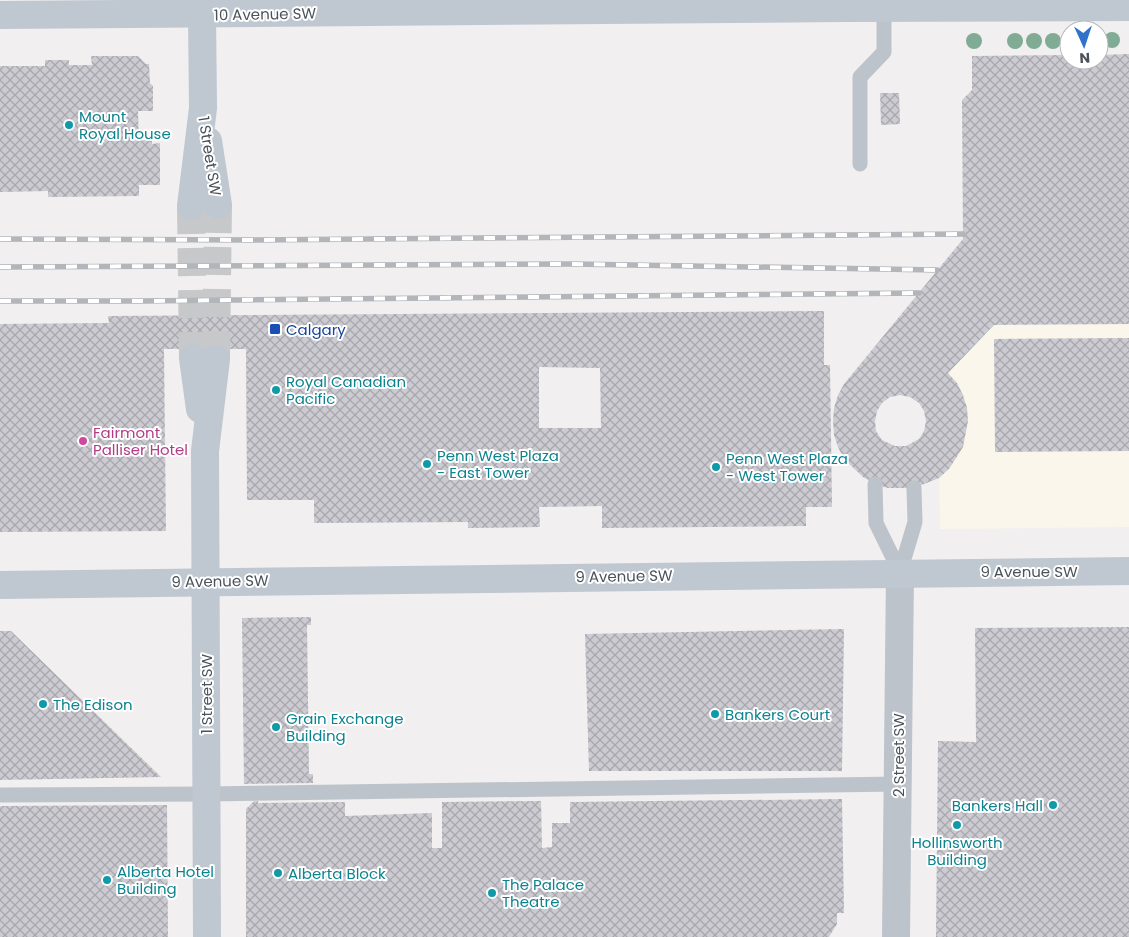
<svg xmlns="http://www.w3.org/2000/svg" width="1129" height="937" font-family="Poppins,sans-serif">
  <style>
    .commercial { fill: #faf6eb }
    .building { fill: url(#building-cross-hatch); fill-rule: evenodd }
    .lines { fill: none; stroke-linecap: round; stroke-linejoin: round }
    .secondary-tunnel { stroke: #c7c8ca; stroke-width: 28; stroke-dasharray: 28 14; stroke-linecap: butt }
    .lane { stroke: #bdc3ca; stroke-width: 15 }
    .street { stroke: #bdc3ca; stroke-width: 28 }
    .secondary { stroke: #bfc7d0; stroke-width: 28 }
    .rail-casing { stroke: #b2b5b9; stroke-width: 5.5 }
    .rail { stroke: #fff; stroke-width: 4; stroke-dasharray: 11; stroke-linecap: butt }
    .tree { fill: #80ab95 }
    .culture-dot { fill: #0f9aa8; stroke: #fff; stroke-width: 2 }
    .transit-dot { fill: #1a4fb4; stroke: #fff; stroke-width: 2 }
    .hotel-dot { fill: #d1479c; stroke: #fff; stroke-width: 2 }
    .labels { text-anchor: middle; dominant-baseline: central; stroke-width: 4; stroke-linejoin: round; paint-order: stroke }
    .street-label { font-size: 15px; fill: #4a525a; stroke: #fff }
    .culture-label { font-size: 15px; fill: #0d838f; stroke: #fff; text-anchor: start }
    .transit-label { font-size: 15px; fill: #164399; stroke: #fff; text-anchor: start }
    .hotel-label { font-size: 15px; fill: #b23c85; stroke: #fff; text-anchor: start }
  </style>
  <defs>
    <pattern id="building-cross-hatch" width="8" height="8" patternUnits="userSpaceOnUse" patternTransform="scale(1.25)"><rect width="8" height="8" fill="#cbcbd1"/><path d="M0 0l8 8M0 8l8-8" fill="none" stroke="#a7a7ad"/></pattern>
  </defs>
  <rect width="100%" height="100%" fill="#f1efef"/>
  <!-- commercial -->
  <path class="commercial" d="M1129 324V527L940 529 938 325Z"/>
  <!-- building -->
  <g class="building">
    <path d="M1129 54V324L994 325 948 373 957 383 963 395 967 408 968 421 963 447 949 469 939 478 914 488H888L875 484 863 477 844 459 838 447 834 435 833 421 834 408 838 395 844 384 963 239 962 100 972 90V56L1069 55V60H1099V55ZM900 395 910 397 919 403 924 411 926 421 924 431 919 439 906 446H895L882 440 876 431 875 421 877 411 882 403 890 397Z"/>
    <path d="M91 56H138L146 64H149L150 83 153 86V111H138L139 140H152V144L160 143V185H139V196L48 197V191L0 192V66H45V60H69V65H92Z"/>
    <path d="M880 93H899L900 124 881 125Z"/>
    <path d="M824 311V365H830L832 507H806V526L602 528V506L539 507 540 527 468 528V522L314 523V500H247L246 349H225L220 356 183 349H164L166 531 0 532V324L109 323 108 316ZM539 367 600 368 601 428H539Z"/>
    <path d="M1129 338V451L995 452 994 339Z"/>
    <path d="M311 617V625H307L309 774H313V783L244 784 242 618Z"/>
    <path d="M1129 627V937H936L938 741 976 742 975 628Z"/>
    <path d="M844 629 842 771H589L585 634Z"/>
    <path d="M0 631H11L161 777 0 780Z"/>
    <path d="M842 799 844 913H837V924L829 937H246V809L254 801H258V803L345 802V816L432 813V848H442V802L541 801 542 848 552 847V823H570V802Z"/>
    <path d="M167 805 168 937H0V806Z"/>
  </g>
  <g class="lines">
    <!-- secondary-tunnel -->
    <g class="secondary-tunnel">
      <path d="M191 206 193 358"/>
      <path d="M216 359 218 205"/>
    </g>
    <!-- lane -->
    <g class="lane">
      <path d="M860 164V77L884 52V8"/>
      <path d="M875 484 876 523 900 572"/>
      <path d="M900 572 915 522 914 488"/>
      <path d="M0 795 206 794 897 784"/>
    </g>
    <!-- street -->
    <path class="street" d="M896 937 900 572"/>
    <!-- secondary -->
    <g class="secondary">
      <path d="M0 15 846 8 1129 7"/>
      <path d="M208 141 218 205"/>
      <path d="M191 206 203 108 202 14 197 0"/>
      <path d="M193 358 200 409"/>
      <path d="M0 585 1129 571"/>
      <path d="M207 937 205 451 216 359"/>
    </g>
    <defs>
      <g id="rail">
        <path d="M0 239 255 240 963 234"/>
        <path d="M0 267 573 264 937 270"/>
        <path d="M0 301H142L919 293"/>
      </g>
    </defs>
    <!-- rail casing -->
    <use href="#rail" class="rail-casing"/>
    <!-- rail -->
    <use href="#rail" class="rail"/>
  </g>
  <!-- trees -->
  <g class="tree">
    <circle cx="1112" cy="40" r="8"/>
    <circle cx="974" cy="41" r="8"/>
    <circle cx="1015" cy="41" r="8"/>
    <circle cx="1034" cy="41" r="8"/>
    <circle cx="1053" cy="41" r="8"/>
  </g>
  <!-- markers -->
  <g class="culture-dot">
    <circle cx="69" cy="125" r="5"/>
    <circle cx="276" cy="390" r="5"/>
    <circle cx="427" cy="464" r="5"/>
    <circle cx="716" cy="467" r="5"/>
    <circle cx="43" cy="704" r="5"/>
    <circle cx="715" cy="714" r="5"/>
    <circle cx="276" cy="727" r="5"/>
    <circle cx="1053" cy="805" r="5"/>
    <circle cx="957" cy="825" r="5"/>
    <circle cx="278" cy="873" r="5"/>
    <circle cx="107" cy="880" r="5"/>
    <circle cx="492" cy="893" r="5"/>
  </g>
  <rect class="transit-dot" x="269" y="323" width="12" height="12" rx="2.5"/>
  <circle class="hotel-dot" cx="83" cy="441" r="5"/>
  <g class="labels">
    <!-- street labels -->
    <g class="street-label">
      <text transform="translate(265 14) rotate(-1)">10 Avenue SW</text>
      <text transform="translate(210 156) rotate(81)">1 Street SW</text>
      <text x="1029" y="571">9 Avenue SW</text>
      <text transform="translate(624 576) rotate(-1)">9 Avenue SW</text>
      <text transform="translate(220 581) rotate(-1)">9 Avenue SW</text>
      <text transform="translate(206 694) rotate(-90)">1 Street SW</text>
      <text transform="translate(898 755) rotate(-90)">2 Street SW</text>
    </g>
    <!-- culture labels -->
    <g class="culture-label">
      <text x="79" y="116">Mount<tspan x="79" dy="17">Royal House</tspan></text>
      <text x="286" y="381">Royal Canadian<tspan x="286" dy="17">Pacific</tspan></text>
      <text x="437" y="455">Penn West Plaza<tspan x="437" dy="17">- East Tower</tspan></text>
      <text x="726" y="458">Penn West Plaza<tspan x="726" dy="17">- West Tower</tspan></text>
      <text x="53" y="704">The Edison</text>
      <text x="725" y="714">Bankers Court</text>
      <text x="286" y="718">Grain Exchange<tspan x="286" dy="17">Building</tspan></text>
      <text x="1043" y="805" text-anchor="end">Bankers Hall</text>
      <text x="957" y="842" text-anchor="middle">Hollinsworth<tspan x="957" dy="17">Building</tspan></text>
      <text x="117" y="871">Alberta Hotel<tspan x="117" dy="17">Building</tspan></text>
      <text x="288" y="873">Alberta Block</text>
      <text x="502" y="884">The Palace<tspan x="502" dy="17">Theatre</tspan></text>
    </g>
    <!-- transit labels -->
    <g class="transit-label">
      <text x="286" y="329">Calgary</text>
    </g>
    <!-- hotel labels -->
    <g class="hotel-label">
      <text x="93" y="432">Fairmont<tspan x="93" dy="17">Palliser Hotel</tspan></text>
    </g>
  </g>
  <!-- north arrow -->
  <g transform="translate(1084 45) rotate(177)"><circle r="24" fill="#ffffff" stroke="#b7babd"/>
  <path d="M0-4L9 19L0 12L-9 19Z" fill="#3072cb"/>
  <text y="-8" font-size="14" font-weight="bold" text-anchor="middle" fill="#4a525a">N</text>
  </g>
</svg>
